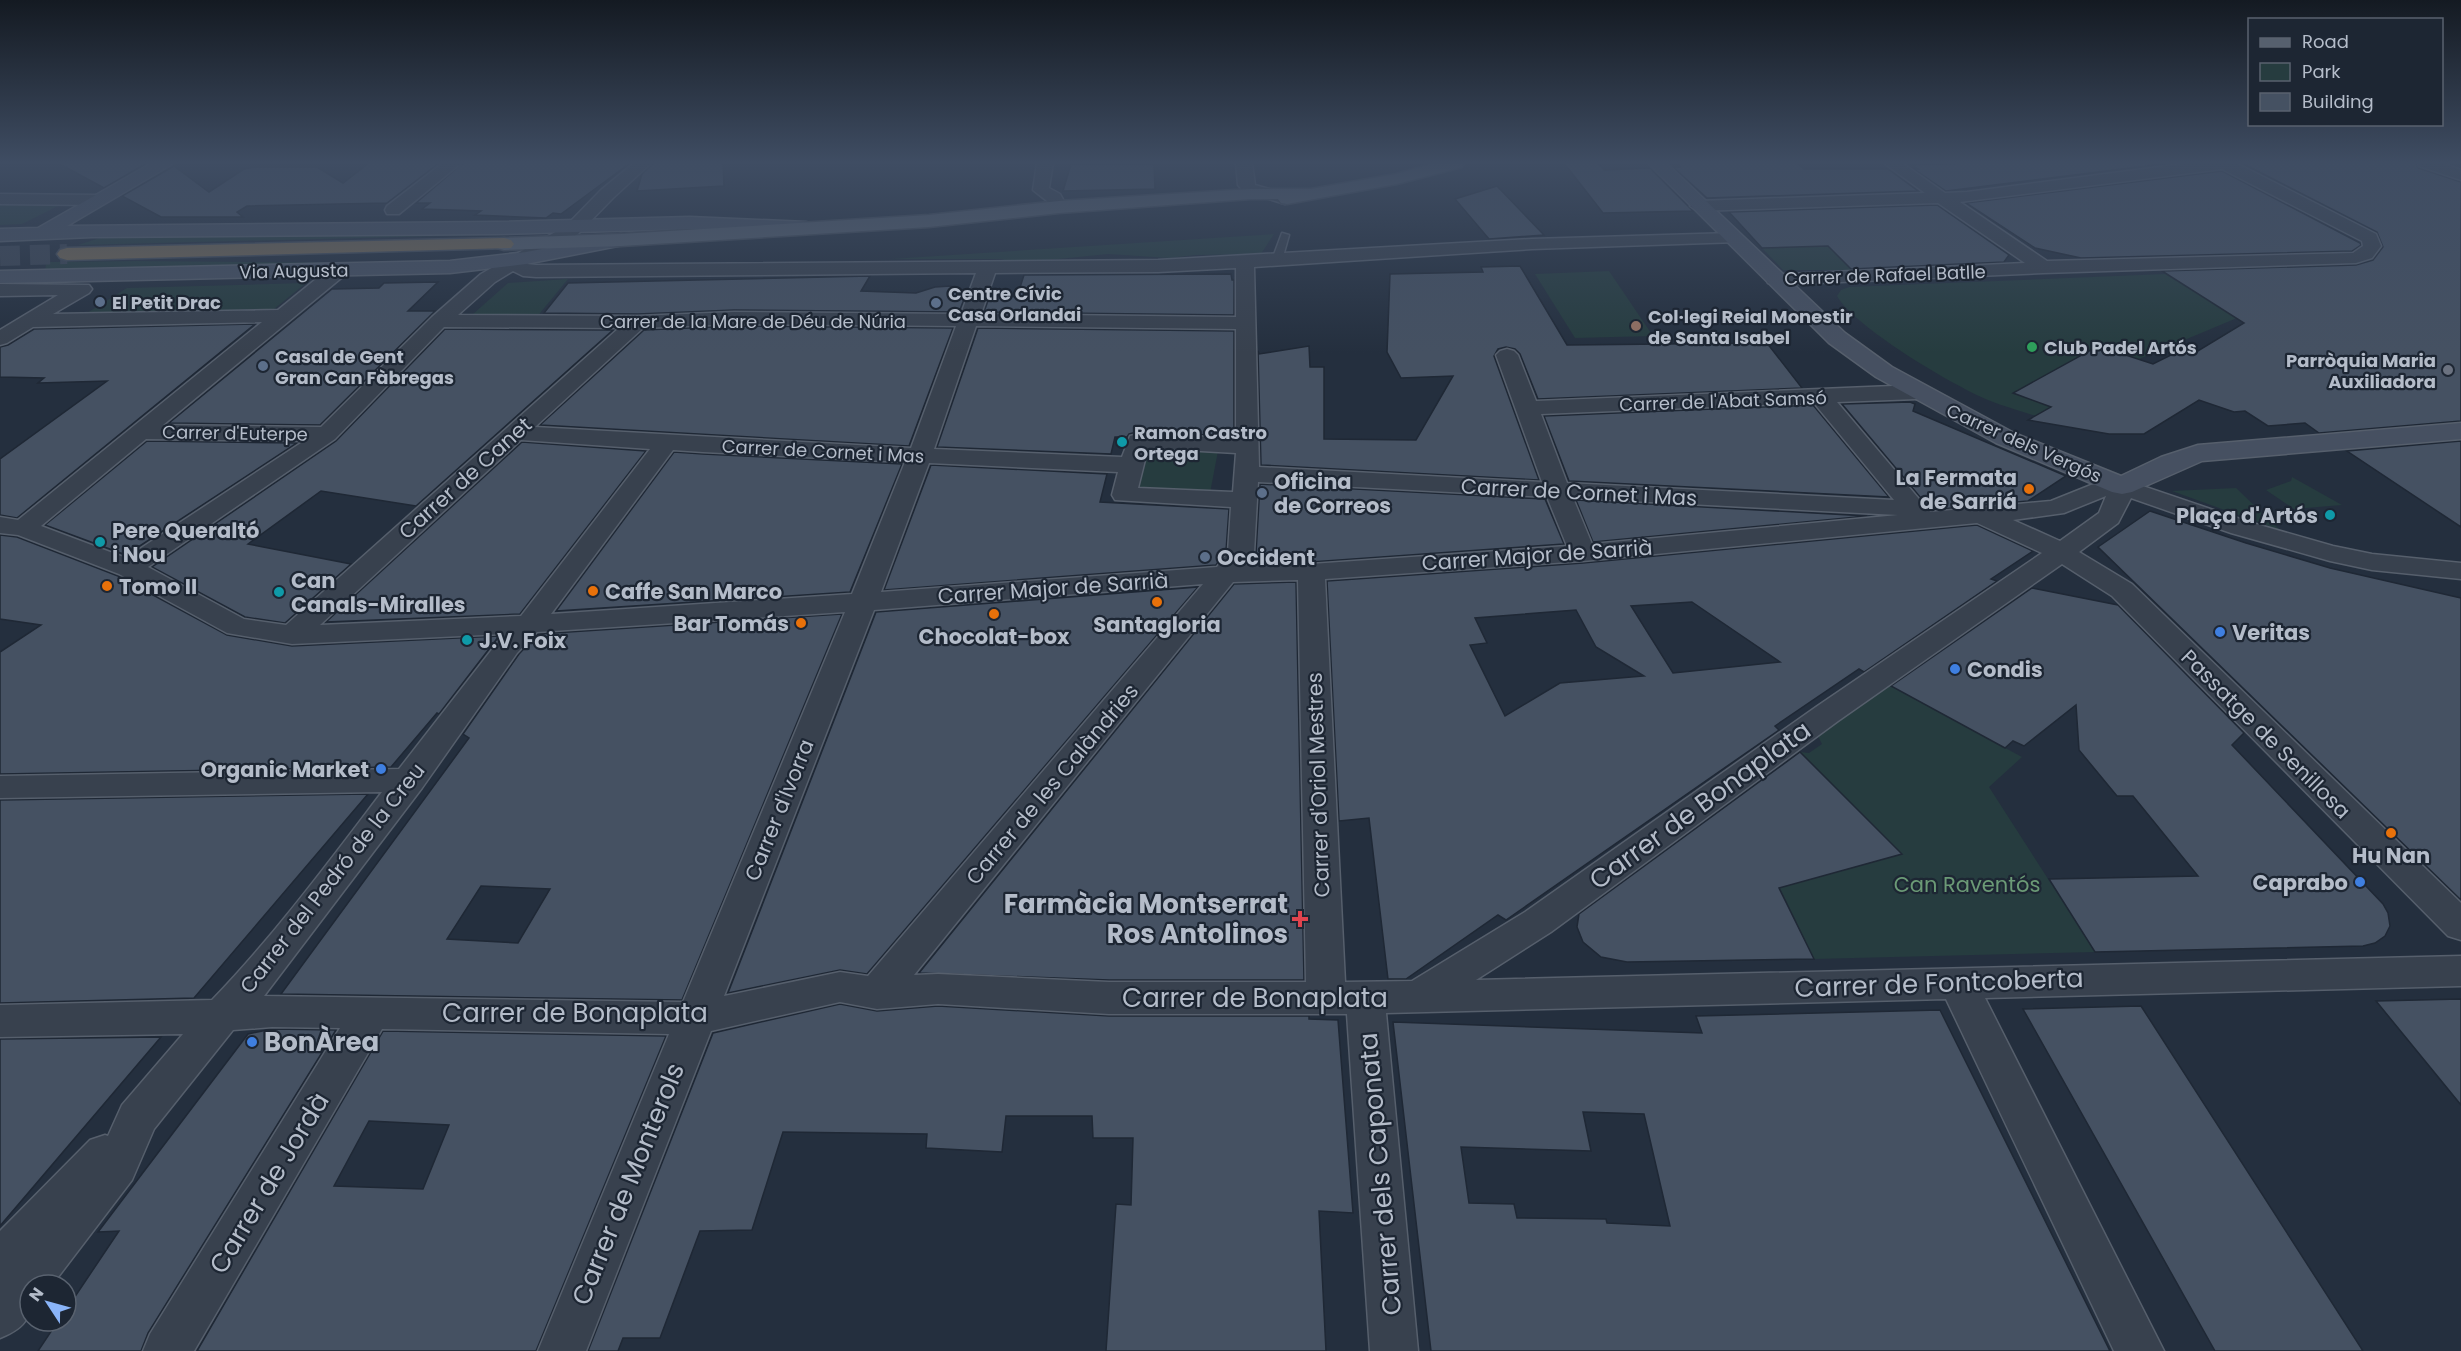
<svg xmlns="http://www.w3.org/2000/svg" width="2461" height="1351" font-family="Poppins,sans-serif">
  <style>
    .green { fill: #263c3f }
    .building { fill: #455162; stroke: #1f2835; stroke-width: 1.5; fill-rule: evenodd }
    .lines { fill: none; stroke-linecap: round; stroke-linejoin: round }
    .highway-tunnel { stroke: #3a4453; stroke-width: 20; stroke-dasharray: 20 10; stroke-linecap: butt }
    .lane-casing { stroke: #565f6c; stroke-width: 3 }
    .street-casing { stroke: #565f6c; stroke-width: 3 }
    .secondary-casing { stroke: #565f6c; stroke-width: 3 }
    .primary-casing { stroke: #414a57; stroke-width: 3 }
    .highway-casing { stroke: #434c59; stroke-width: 3 }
    .lane { fill: #38414e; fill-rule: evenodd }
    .street { fill: #38414e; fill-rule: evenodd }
    .secondary { fill: #465061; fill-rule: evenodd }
    .primary { fill: #56606e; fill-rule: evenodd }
    .highway { fill: #746855; fill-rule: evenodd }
    .service-dot { fill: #5c6f8a; stroke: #1d2633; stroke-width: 2 }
    .education-dot { fill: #8d6e63; stroke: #1d2633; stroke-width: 2 }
    .leisure-dot { fill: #2e9e5b; stroke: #1d2633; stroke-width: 2 }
    .worship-dot { fill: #6b7280; stroke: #1d2633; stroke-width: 2 }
    .culture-dot { fill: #0f9aa8; stroke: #1d2633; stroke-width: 2 }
    .food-dot { fill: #e8710a; stroke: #1d2633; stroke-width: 2 }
    .shop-dot { fill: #3f7fe0; stroke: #1d2633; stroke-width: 2 }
    .health-dot { fill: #e0444e; stroke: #1d2633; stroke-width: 2 }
    .labels { text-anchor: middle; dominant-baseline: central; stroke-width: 4.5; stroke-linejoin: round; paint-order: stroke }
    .far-street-label { font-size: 18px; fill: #b4bcc9; stroke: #1d2633 }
    .far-poi-label { font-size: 18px; font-weight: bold; fill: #b4bcc9; stroke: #1d2633; text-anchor: start }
    .poi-label { font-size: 21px; font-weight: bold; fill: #b4bcc9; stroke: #1d2633; text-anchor: start }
    .street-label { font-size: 21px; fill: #b4bcc9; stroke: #1d2633 }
    .park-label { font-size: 21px; fill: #6b9a76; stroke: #1d2633 }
    .near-street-label { font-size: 26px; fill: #b4bcc9; stroke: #1d2633 }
    .near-poi-label { font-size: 26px; font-weight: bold; fill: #b4bcc9; stroke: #1d2633; text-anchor: end }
  </style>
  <rect width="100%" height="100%" fill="#242f3e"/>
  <!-- green -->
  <g class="green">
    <path d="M3 203 62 204 22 224 0 225V204Z"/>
    <path d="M525 228 521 234 78 245 109 235Z"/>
    <path d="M1274 234 1261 254 1196 255 1169 258 1108 254 1019 263 1000 259H891Z"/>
    <path d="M1828 246 1852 270H1783L1762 248Z"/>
    <path d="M137 261 377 263 45 272 46 264 49 262Z"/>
    <path d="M1609 271 1653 336 1575 338 1535 274Z"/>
    <path d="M2165 274 2237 318 2139 359 2036 416C2020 411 2003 406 1988 400 1954 386 1854 327 1837 296L1841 290 1849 287Z"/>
    <path d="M568 279 536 318 472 315 508 283Z"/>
    <path d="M306 283 268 314 79 318 127 288Z"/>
    <path d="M1150 446 1218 451 1210 493 1138 490Z"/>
    <path d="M2292 477 2342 505 2294 509 2266 490 2291 481Z"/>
    <path d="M2236 488 2280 530 2172 491Z"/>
    <path d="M1890 686 2022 757 1989 787 2095 952 1814 959 1780 888 1694 833 1731 802 1804 881 1901 854 1800 752 1809 753 1822 744 1818 736Z"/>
  </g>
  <!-- building -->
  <g class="building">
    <path d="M58 163H147L104 188Z"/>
    <path d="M369 163H439L387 203 247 206 237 212 243 217H161L122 196 174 166 209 192 244 169 254 167H317L343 183Z"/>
    <path d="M463 163H630L561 214 553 213 546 218 475 215 481 211 422 209 430 203H416Z"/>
    <path d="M653 163H723L724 186 637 191 642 174Z"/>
    <path d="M1564 163H1598L1604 170 1650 168 1693 211 1603 213Z"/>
    <path d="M1677 163H1797L1804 169H1888L1918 191 1707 198 1673 167H1680Z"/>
    <path d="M1969 163H2169L1946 191 1914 169H1918L1912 165Z"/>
    <path d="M2242 163H2416L2418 168 2461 182V421L2319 433 2305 423 2268 426 2245 411 2234 412 2199 400 2144 434H2109L2028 420 2051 407 2013 393 2098 346 2153 364 2181 350 2193 354 2244 323 2162 271 2356 265 2373 260 2383 247 2377 232Z"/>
    <path d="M1071 164H1154L1155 189 1063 191Z"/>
    <path d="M2222 171 2360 243 2361 245 2352 251 2081 258 2035 248 1966 203Z"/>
    <path d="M1497 186 1544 235 1489 239 1455 199Z"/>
    <path d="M1937 205 2009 255 2004 262 1851 269 1828 246 1762 248 1729 212Z"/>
    <path d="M1520 266 1567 345 1767 343 1802 388 1538 399 1520 354 1515 349 1506 347 1498 349 1494 356 1539 480 1261 465 1258 351 1259 354 1309 346 1310 367H1324V439L1416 440 1453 376 1401 378 1387 352 1390 274 1483 272 1481 267Z"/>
    <path d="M1231 274 1232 280H1234V315L984 312 990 295 1017 297 1024 275Z"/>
    <path d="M870 276 861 291 916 293 935 287 951 286 966 294 959 312 734 310 638 314 544 313 568 283Z"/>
    <path d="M438 282 408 311H435L320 425 169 423 332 289 379 288 384 283Z"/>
    <path d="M255 324 17 518 0 515V459L107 381 38 383 44 378 0 377V347L8 345 34 329Z"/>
    <path d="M734 326 953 328 909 446 540 425 644 330Z"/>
    <path d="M978 328 1234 331V436L1137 432 1129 434 1127 437H1115L1111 454 937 447Z"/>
    <path d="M445 329 613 330 416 506 321 491 248 544 351 564 285 623 245 617 152 567 336 441Z"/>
    <path d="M1910 402 1915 404 1913 411 2066 476 2028 501 1931 510 1842 404Z"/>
    <path d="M1813 405 1889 497 1569 481 1544 416Z"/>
    <path d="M147 441 297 443 126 555 45 525Z"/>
    <path d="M2461 441V527L2347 451Z"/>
    <path d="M522 442 646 451 520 614 326 622Z"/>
    <path d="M674 452 703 454 902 464 850 592 556 611Z"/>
    <path d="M931 465 1107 474 1100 502 1229 509 1226 551 1216 565 884 590Z"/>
    <path d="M1260 484 1545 499 1564 544 1311 562 1250 563 1256 553Z"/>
    <path d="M1576 500 1867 516 1593 542Z"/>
    <path d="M2150 511 2246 543 2330 568 2461 598V900L2098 547Z"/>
    <path d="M1977 525 2033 551 1991 579 1997 581 1864 672 1859 669 1775 726 1779 730 1506 920 1498 915 1406 979H1388L1369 818 1339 821 1327 581 1583 563ZM1692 602 1780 662 1673 673 1631 606ZM1576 610 1596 647 1644 676 1560 683 1505 716 1470 645 1487 643 1475 618Z"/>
    <path d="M0 535 17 537 118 576 227 635 292 646 499 636 439 714 437 713 391 767 0 774V652L41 625 0 619Z"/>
    <path d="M1296 582 1304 980H1109L919 973 1234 584Z"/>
    <path d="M1198 587 867 974 840 970 728 993 876 612Z"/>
    <path d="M2032 588 2118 605 2244 733 2232 745 2383 904 2388 913 2390 926 2385 936 2375 943 2363 946 2095 952 2049 879 2198 876 2133 796H2117L2079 750 2076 705 2024 746 2013 741 2005 748 1891 686Z"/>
    <path d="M842 614 682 1000 281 994 469 738 463 734 519 654 538 634ZM481 886 550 889 518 943 447 939Z"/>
    <path d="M1800 752 1902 854 1779 888 1814 959 1627 962 1601 957 1583 942 1577 927 1579 914Z"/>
    <path d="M368 794 194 998 0 1003V800Z"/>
    <path d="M2461 999V1105L2376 1001Z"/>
    <path d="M840 1004 877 1011 938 1006 1109 1016H1309V1019L1338 1020 1353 1213 1319 1211 1326 1351H1106L1116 1204 1131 1205 1133 1138H1093L1092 1116H1006L1002 1152 926 1148 927 1134 783 1132 752 1230 700 1231 660 1338H623L618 1351H588L713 1033Z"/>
    <path d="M2141 1006 2363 1351H2215L2023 1009Z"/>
    <path d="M1940 1010 2110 1351H1431L1393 1022 1702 1033 1696 1016ZM1583 1112 1644 1114 1670 1226 1607 1223 1606 1219 1517 1218 1514 1204 1469 1203 1461 1147 1591 1151Z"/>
    <path d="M272 1029 336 1030 148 1333 141 1351H38L58 1321H66V1310L119 1231 98 1232 248 1034Z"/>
    <path d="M383 1031 666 1036 536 1351H197ZM369 1121 449 1125 423 1189 334 1186Z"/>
    <path d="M161 1037 0 1226V1039Z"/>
  </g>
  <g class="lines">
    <!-- highway-tunnel -->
    <path class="highway-tunnel" d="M0 256 67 254"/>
    <defs>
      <path id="lane" d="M1282 233 1289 235 1282 260 1277 263 1272 260Z"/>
      <g id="street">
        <path d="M443 163H461L399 214H387L385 210 387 206Z"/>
        <path d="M634 163H651L613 198 578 234 527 264 536 265 1158 260 1532 239 1732 233 1738 234 1741 238 1738 242 1532 249 1254 267 1259 467 1542 482 1496 355 1500 351 1507 349 1514 351 1518 355 1536 401 1917 385 1925 387 1928 392 1925 397 1917 399 1837 402 1930 512 2051 501 2091 485 2122 479 2249 522 2333 546 2372 554 2461 563V579L2372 570 2330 561 2231 533 2131 498 2118 523 2079 552 2132 584 2461 903V940L2448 936 2112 596 2062 564 1838 721 1551 932 1476 980 2461 956V986L1985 998 2164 1351H2114L1946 999 1386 1013 1418 1351H1370L1347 1014H1109L938 1004 877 1009 840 1002 711 1031 586 1351H538L669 1034 382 1029 194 1351H143L150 1334 340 1028 272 1027 233 1030 154 1129 132 1180 52 1285H30C30 1316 31 1325 0 1338V1231L90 1140 105 1135 108 1136 122 1105 183 1034 0 1037V1005L212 1000C274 936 328 863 382 792L0 798V776L399 769 504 634 292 644 227 633 119 574 18 535 0 533V517L18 520 262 322 33 327 7 343 0 345V330L58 295 0 296V284L89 285 92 289 89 293 53 314 278 310 332 266H346L348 270 346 274 163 425 321 427 432 317 481 274 566 226 601 190ZM1236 268V317L981 314 995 273 1158 272ZM513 271 523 276 536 277 976 273 961 314 734 312 638 316 458 315 495 282ZM734 324 956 326 911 448 535 427 643 328ZM976 326 1236 329V438L1138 434 1130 436 1122 457 934 449ZM444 327 619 328 286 625 244 619 148 567 335 439ZM1814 403 1894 500 1567 483 1541 414ZM146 439 304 441 126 558 41 526ZM521 440 650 449 521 616 320 625ZM1148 448 1236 453 1233 492 1138 488ZM673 450 703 452 905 462 852 594 551 614ZM929 463 1118 472 1112 495 1115 500 1231 507 1228 552 1217 567 881 592ZM1258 482 1547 497 1567 546 1311 564 1245 565 1254 553ZM2106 496 2099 513 2060 541 2013 520 2064 513ZM1573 498 1898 515 1592 544ZM1977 523 2042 553 1816 707 1525 912 1412 981 1345 982 1325 579 1583 561ZM1298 580 1306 982H1109L938 974 914 975 1233 582ZM1203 584 868 976 840 972 724 996 874 610ZM845 612 683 1002 264 996 422 788 517 653 537 632Z"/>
        <path d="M1037 163H1053L1049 188 1060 194 1067 207 1065 211H1053L1047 201 1033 190Z"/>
        <path d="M1236 163H1252L1255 185 1291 195 1293 199 1285 204 1243 191 1238 185Z"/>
        <path d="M1884 163H1902L1945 193 1967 192 2190 163H2236L2376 234 2381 246 2372 258 2356 263 2043 273 1775 285 1768 283 1766 279 1768 275 2025 263 1938 203 1698 211 1690 206 1698 201 1925 193ZM2222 169 2362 241 2363 246 2353 253 2047 261 1960 202Z"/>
        <path d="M2418 163H2442L2461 170V180L2419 166Z"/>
        <path d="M0 194 98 195 106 200 98 205 0 204Z"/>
      </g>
      <g id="secondary">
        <path d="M152 163H174L67 226 496 222 690 217 806 222 813 224 816 228 813 232 806 234 690 229 496 234 92 237 0 241V229L38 228Z"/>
        <path d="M1648 163H1666L1845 333 1892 367 2014 433 2121 476 2161 457 2198 445 2461 423V439L2202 461 2132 492 2122 494 2112 492 1996 443 1876 377 1829 343Z"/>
        <path d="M621 234 628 236 631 240 628 244 526 264 450 273 0 283V271L450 261 526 252Z"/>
      </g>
      <path id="primary" d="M1435 163H1464L1462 167 1397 184 1287 204 1281 203 1278 199H1251L1059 213 929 227 621 246 504 250 497 248 494 244 497 240 504 238 621 234 929 215 1059 201 1251 189H1311L1396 174Z"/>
      <path id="highway" d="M504 238 511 240 514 244 511 248 67 260 60 258 57 254 60 250 67 248Z"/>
    </defs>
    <!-- lane casing -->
    <use href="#lane" class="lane-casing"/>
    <!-- street casing -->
    <use href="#street" class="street-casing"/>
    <!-- secondary casing -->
    <use href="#secondary" class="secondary-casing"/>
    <!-- primary casing -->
    <use href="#primary" class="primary-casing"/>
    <!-- highway casing -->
    <use href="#highway" class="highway-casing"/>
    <!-- lane -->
    <use href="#lane" class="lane"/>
    <!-- street -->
    <use href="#street" class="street"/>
    <!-- secondary -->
    <use href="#secondary" class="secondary"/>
    <!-- primary -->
    <use href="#primary" class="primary"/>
    <!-- highway -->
    <use href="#highway" class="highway"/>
  </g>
  <!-- sky -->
  <linearGradient id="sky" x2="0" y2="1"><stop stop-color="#141a22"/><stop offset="0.46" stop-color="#3f4d63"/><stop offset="1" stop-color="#3f4d63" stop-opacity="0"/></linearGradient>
  <rect width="2461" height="353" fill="url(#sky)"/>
  <!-- markers -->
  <g class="service-dot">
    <circle cx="100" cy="302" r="6"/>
    <circle cx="936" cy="303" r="6"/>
    <circle cx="263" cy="366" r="6"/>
    <circle cx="1262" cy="493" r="6"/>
    <circle cx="1205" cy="557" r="6"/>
  </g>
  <circle class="education-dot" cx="1636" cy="326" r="6"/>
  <circle class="leisure-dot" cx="2032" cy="347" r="6"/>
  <circle class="worship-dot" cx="2448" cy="370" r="6"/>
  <g class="culture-dot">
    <circle cx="1122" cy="442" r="6"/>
    <circle cx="2330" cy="515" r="6"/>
    <circle cx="100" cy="542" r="6"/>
    <circle cx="279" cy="592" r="6"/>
    <circle cx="467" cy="640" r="6"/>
  </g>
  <g class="food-dot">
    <circle cx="2029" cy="489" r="6"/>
    <circle cx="107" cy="586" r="6"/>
    <circle cx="593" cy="591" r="6"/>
    <circle cx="1157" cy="602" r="6"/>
    <circle cx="994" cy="614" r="6"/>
    <circle cx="801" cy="623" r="6"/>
    <circle cx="2391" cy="833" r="6"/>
  </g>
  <g class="shop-dot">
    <circle cx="2220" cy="632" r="6"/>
    <circle cx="1955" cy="669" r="6"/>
    <circle cx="381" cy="769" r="6"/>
    <circle cx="2360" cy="882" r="6"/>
    <circle cx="252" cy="1042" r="6"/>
  </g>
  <path class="health-dot" d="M1297 910h6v6h6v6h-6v6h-6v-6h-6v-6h6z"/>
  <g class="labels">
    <!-- far-street labels -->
    <g class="far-street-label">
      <text transform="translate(294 271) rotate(-1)">Via Augusta</text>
      <text transform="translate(1885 275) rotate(-2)">Carrer de Rafael Batlle</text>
      <text x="753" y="321">Carrer de la Mare de Déu de Núria</text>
      <text transform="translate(1723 401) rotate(-2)">Carrer de l'Abat Samsó</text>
      <text transform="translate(235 433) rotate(1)">Carrer d'Euterpe</text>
      <text transform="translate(2024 443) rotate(24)">Carrer dels Vergós</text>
      <text transform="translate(823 451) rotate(3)">Carrer de Cornet i Mas</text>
    </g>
    <!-- far-poi labels -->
    <g class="far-poi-label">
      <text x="948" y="293">Centre Cívic<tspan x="948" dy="21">Casa Orlandai</tspan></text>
      <text x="112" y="302">El Petit Drac</text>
      <text x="1648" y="316">Col·legi Reial Monestir<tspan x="1648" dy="21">de Santa Isabel</tspan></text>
      <text x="2044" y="347">Club Padel Artós</text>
      <text x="275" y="356">Casal de Gent<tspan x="275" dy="21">Gran Can Fàbregas</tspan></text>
      <text x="2436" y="360" text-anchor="end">Parròquia Maria<tspan x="2436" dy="21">Auxiliadora</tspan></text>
      <text x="1134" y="432">Ramon Castro<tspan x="1134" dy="21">Ortega</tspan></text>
    </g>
    <!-- poi labels -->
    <g class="poi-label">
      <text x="2017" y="477" text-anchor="end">La Fermata<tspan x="2017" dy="24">de Sarriá</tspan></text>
      <text x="1274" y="481">Oficina<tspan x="1274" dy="24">de Correos</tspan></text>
      <text x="2318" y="515" text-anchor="end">Plaça d'Artós</text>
      <text x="112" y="530">Pere Queraltó<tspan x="112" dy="24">i Nou</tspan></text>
      <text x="1217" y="557">Occident</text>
      <text x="291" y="580">Can<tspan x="291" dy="24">Canals-Miralles</tspan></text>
      <text x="119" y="586">Tomo II</text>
      <text x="605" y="591">Caffe San Marco</text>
      <text x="789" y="623" text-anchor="end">Bar Tomás</text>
      <text x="1157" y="624" text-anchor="middle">Santagloria</text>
      <text x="2232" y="632">Veritas</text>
      <text x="994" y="636" text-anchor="middle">Chocolat-box</text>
      <text x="479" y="640">J.V. Foix</text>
      <text x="1967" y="669">Condis</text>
      <text x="369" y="769" text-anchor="end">Organic Market</text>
      <text x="2391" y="855" text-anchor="middle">Hu Nan</text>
      <text x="2348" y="882" text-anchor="end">Caprabo</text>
    </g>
    <!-- street labels -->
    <g class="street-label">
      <text transform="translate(465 478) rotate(-42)">Carrer de Canet</text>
      <text transform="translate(1579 492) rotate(3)">Carrer de Cornet i Mas</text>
      <text transform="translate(1537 555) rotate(-4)">Carrer Major de Sarrià</text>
      <text transform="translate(1053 588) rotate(-4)">Carrer Major de Sarrià</text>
      <text transform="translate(2266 734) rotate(45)">Passatge de Senillosa</text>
      <text transform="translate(1052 784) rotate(-50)">Carrer de les Calàndries</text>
      <text transform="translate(1318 785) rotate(-92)">Carrer d'Oriol Mestres</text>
      <text transform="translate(779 810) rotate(-68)">Carrer d'Ivorra</text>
      <text transform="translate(332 878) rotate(-52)">Carrer del Pedró de la Creu</text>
    </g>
    <!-- park labels -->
    <g class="park-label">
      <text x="1967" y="884">Can Raventós</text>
    </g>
    <!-- near-street labels -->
    <g class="near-street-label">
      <text transform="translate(1700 805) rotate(-36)">Carrer de Bonaplata</text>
      <text transform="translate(1939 983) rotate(-2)">Carrer de Fontcoberta</text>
      <text x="1255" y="998">Carrer de Bonaplata</text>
      <text x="575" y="1013">Carrer de Bonaplata</text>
      <text transform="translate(1380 1174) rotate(-95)">Carrer dels Caponata</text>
      <text transform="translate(269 1183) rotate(-59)">Carrer de Jordà</text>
      <text transform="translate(628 1184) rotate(-68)">Carrer de Monterols</text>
    </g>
    <!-- near-poi labels -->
    <g class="near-poi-label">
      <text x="1288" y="904">Farmàcia Montserrat<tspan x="1288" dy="30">Ros Antolinos</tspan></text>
      <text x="264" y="1042" text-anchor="start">BonÀrea</text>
    </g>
  </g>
  <!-- legend -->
  <rect x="2248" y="18" width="195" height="108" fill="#1d2633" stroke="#59626f" stroke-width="1.5"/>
  <rect x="2260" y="38" width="30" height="9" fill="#56606e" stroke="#59626f" stroke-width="1.5"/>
  <text x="2302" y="48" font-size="18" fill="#b4bcc9">Road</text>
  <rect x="2260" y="63" width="30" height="18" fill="#263c3f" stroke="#59626f" stroke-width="1.5"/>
  <text x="2302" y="78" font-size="18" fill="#b4bcc9">Park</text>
  <rect x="2260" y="93" width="30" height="18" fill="#455162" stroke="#59626f" stroke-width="1.5"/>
  <text x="2302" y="108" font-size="18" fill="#b4bcc9">Building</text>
  <!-- north arrow -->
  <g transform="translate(48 1303) rotate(306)"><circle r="28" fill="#1d2633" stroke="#59626f" stroke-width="1.5"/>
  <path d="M0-4.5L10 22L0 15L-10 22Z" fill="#8ab4f8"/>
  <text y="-9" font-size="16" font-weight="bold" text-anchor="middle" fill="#b4bcc9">N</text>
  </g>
</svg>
